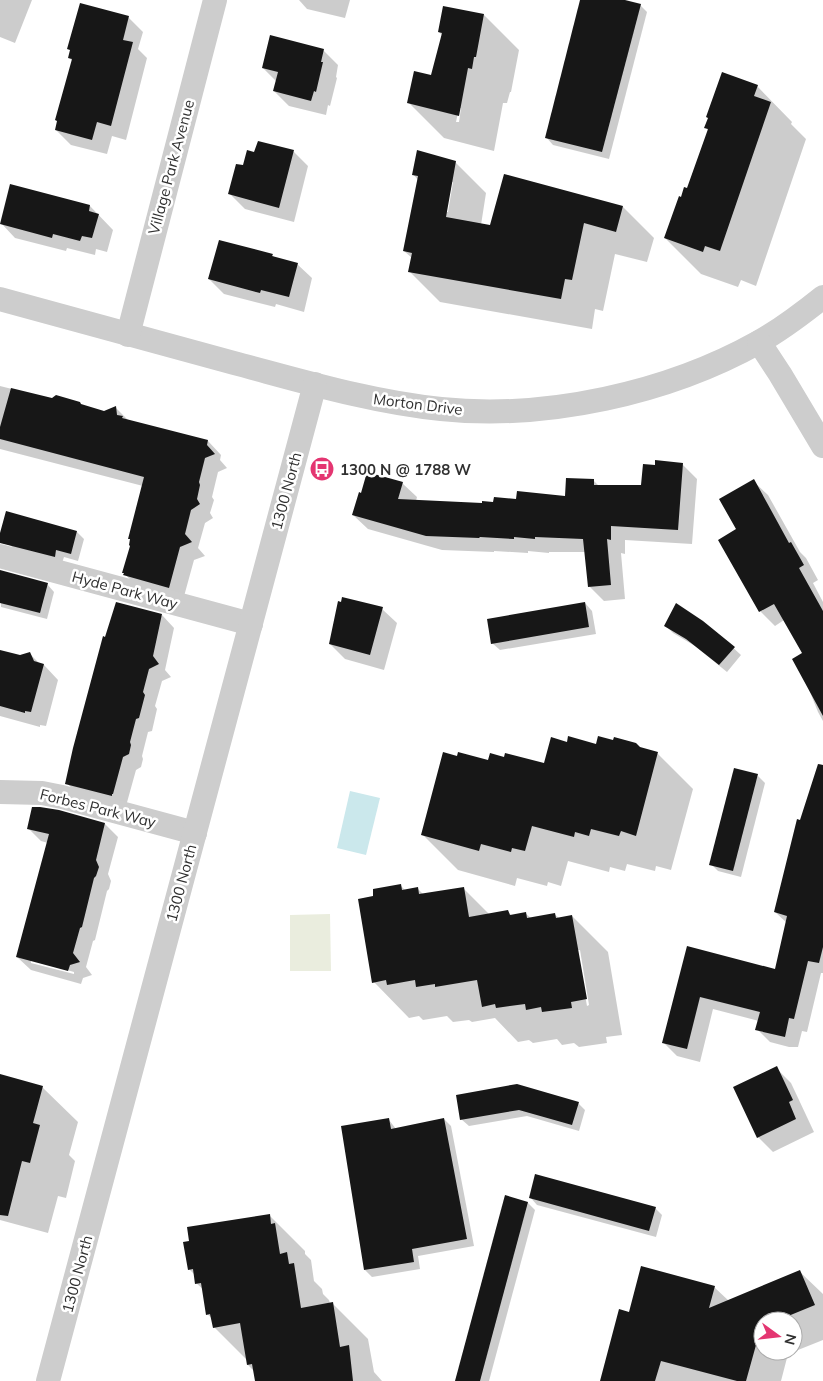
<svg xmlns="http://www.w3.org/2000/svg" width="823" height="1381" font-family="Mulish,sans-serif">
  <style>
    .green { fill: #eaedde }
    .water { fill: #cbe8ec }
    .shadow { fill: #0003; fill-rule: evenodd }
    .building { fill: #171717 }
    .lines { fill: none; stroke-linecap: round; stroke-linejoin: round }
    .street { stroke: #cdcdcd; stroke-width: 24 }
    .labels { text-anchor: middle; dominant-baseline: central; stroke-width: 5; stroke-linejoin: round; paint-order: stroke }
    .street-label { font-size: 15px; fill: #303030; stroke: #fff }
    .poi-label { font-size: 15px; font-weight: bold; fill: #303030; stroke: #fff; text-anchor: start }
  </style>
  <rect width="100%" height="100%" fill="#fff"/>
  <!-- green -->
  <path class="green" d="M330 914 331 971H290V915Z"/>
  <!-- water -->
  <path class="water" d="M350 791 380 798 366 855 337 848Z"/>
  <!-- shadow -->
  <g class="shadow">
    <path d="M0 0H32L15 43 0 37Z"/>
    <path d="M299 0H350L345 18 307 9Z"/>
    <path d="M582 0H621L640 5 647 12 609 159 553 145 546 137Z"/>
    <path d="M484 15 519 50 511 92H510L507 103H503L494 151 444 138 409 103 432 76 442 35 439 32ZM459 108H461L459 122H456Z"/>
    <path d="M128 17 143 32 138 49 147 58 126 140 112 136 107 154 71 145 56 130 73 61 69 58Z"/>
    <path d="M323 50 338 65 336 77 337 78 330 106 328 105 326 115 289 106 274 91 277 82 263 68Z"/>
    <path d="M757 86 792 122 791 124 806 139 756 286 741 280 738 287 701 274 665 238 681 198 688 190 709 131 706 128Z"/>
    <path d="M258 143 294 152 308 166 294 222 245 209 230 194 244 167 255 154Z"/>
    <path d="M455 162 486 193 481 225 491 227 505 175 623 207 654 238 647 262 615 254 603 311 595 309 592 329 440 302 409 271 412 258 404 251 418 180 413 174ZM451 182H453L448 212H445Z"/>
    <path d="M90 206 113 230 107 252 96 249 95 255 67 248 66 251 15 238 1 223Z"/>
    <path d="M272 255 275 258 297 264 312 278 304 312 276 304 275 307 224 294 209 279Z"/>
    <path d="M0 386 104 412 115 407 129 421 208 441 221 455 220 460 227 468 218 472 212 497 214 500 210 513 213 518 205 523 198 548 205 556 194 560 183 600 138 588 124 573 131 546V540L129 538 143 486 0 449Z"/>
    <path d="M682 464 697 479 692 544 625 540V554L621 553 625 599 604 601 590 587 586 552H549V553L528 551V553L494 551V552L442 550 368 529 353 515 402 483 417 497 416 501 483 504 518 500 566 498 593 480 599 486 642 487Z"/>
    <path d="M753 481 768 495 800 552 806 558 818 580 813 583 823 602V721L818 712 808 687 803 653 784 620 775 626 760 611 738 530Z"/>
    <path d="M77 532 84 539 78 561 64 557 62 563 16 551 8 543Z"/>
    <path d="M0 575 47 584 54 592 47 619 1 607Z"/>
    <path d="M585 603 592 611 596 634 500 650 492 643Z"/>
    <path d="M382 609 397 623 384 670 345 659 330 644Z"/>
    <path d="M162 615 174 628 165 670 171 677 162 681 155 706 157 709 152 731 148 732 142 756 143 759 141 767 136 770 126 806 79 796 67 783Z"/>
    <path d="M665 625 716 632 741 655 727 672 695 646 673 633Z"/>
    <path d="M0 651 20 656 29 653 40 664 44 665 58 680 46 726 40 725V727L0 716Z"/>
    <path d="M568 743 640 749 658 754 693 789 671 870 656 866 655 871 627 864 625 871 610 867 609 872 568 861 561 886 548 882 547 886 517 878 515 886 458 870 423 835 489 761 545 765Z"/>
    <path d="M819 764 823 765V973H821L807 1032 802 1031 798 1047H789L770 1042 757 1029 759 1021 713 1009 700 1062 677 1056 663 1042 688 948 776 970 787 923 775 912 801 822Z"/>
    <path d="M758 776 765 783 741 877 718 871 711 864Z"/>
    <path d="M105 824 118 837 108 874 111 881 109 889 107 891 95 940 93 941 86 967 92 975 83 978 81 984 31 970 17 957 48 843 41 841 28 828ZM31 960 74 972V974L31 963Z"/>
    <path d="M401 886 406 891 418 889 424 895 463 888 490 915 508 912 512 916 525 913 531 918 554 914 559 918 572 916 608 952 622 1035 606 1037 607 1043 579 1047 574 1043 562 1045 557 1039 533 1043 529 1040 518 1042 495 1018 472 1022 469 1020 453 1022 447 1016 423 1020 419 1016 409 1018 374 982 375 897ZM577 950H580L589 1005 587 1006Z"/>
    <path d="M776 1068 791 1083 814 1132 773 1152 758 1137Z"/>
    <path d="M0 1075 42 1087 78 1122 69 1155 75 1161 66 1198 58 1196 48 1233 0 1220Z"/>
    <path d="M518 1086 578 1103 585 1110 579 1131 527 1116 469 1126 461 1119Z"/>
    <path d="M444 1119 451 1126 474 1246 418 1256 420 1269 372 1277 365 1270 389 1120 396 1129Z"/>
    <path d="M506 1197 528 1203 535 1210 489 1381H457Z"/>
    <path d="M530 1197 655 1208 662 1215 656 1237 537 1205Z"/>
    <path d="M269 1215 305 1251V1254L311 1260 314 1281 322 1289 323 1294 329 1300 330 1304H333L368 1339 374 1372 382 1381H259L255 1372 248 1365 247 1360 214 1327 213 1319 207 1314 204 1290 196 1283 195 1275 189 1269Z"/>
    <path d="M800 1272 823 1294V1340L788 1354 781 1381H602L630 1313 714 1287 729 1301ZM763 1321H793V1351H763Z"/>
  </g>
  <!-- building -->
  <g class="building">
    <path d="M580 0H625L641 4 602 152 545 138Z"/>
    <path d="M80 3 129 16 123 40 133 42 111 126 97 122 92 140 55 130 57 121 55 120 72 59 68 58 70 50 67 49Z"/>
    <path d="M443 6 484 14 476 57H474L472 69 468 68 459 116 407 103 414 71 431 75 442 33 438 32Z"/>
    <path d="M270 35 324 49 321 62H323L316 92 314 91 311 101 273 91 278 72 262 68Z"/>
    <path d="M722 72 758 85 754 96 771 102 720 251 705 246 703 252 664 238 679 196 681 197 684 187 687 188 708 129 704 128 708 118 706 117Z"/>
    <path d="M258 141 294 150 279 208 228 194 236 164 243 165 247 150 254 152Z"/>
    <path d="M417 150 456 161 446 217 490 225 504 174 623 206 616 232 584 223 572 280 565 279 561 299 408 272 412 253 403 251 418 176 412 175Z"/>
    <path d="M10 184 90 205 89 211 99 214 92 238 82 236 80 241 53 234 52 238 0 224Z"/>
    <path d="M219 240 273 254 272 256 298 263 289 297 261 290 260 293 208 279Z"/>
    <path d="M11 388 52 398 56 395 80 402 81 404 104 411 116 406 117 415 123 416 122 418 208 440 207 445 215 454 205 458 199 482 200 485 197 499 200 504 191 510 185 534 192 542 180 547 169 588 123 575 124 573H122L130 546 129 545 130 539H128L144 477 0 439V427Z"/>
    <path d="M655 460 683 463 678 530 611 526V540L607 539 611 585 588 587 583 539 535 537V539L514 537V539L480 537 479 538 426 536 352 515 359 492 361 493 367 472 403 482 398 499 482 503V501L493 502 494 497 516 499 517 491 565 496 566 478 594 479V485H641L643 464 655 465Z"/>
    <path d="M754 479 789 543 791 542 804 565 799 568 823 611V716L792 659 802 653 774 604 759 612 718 540 736 529 719 499Z"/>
    <path d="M6 511 77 531 71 554 56 550 55 557 0 543V533Z"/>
    <path d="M0 570 48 583 40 613 0 603Z"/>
    <path d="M342 597 383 607 370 655 329 644 338 601 341 602Z"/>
    <path d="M116 602 162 614 153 656 159 664 149 669 143 692 145 695 139 718 136 719 130 742 131 745 129 754 123 757 113 794H112V796L65 784 73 748 103 636 105 637Z"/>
    <path d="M585 602 589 627 491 644 487 619Z"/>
    <path d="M676 603 703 621 735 647 719 665 686 639 664 626Z"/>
    <path d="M0 650 20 655 30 652 34 661 44 664 31 712 25 711V713L0 706Z"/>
    <path d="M568 736 596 744 598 736 613 740 614 737 636 743 640 747 658 752 636 836 621 831 619 836 591 829 589 836 575 832 574 837 532 826 525 851 512 848 511 852 481 844 479 851 421 835 443 752 457 756 458 752 488 760 490 753 504 757 505 753 544 763 551 737 567 742Z"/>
    <path d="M818 764 823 765V947L819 963 808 961 794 1019 789 1018 785 1037 755 1030 760 1012 700 997 687 1049 662 1043 687 946 775 969 787 916 774 912 797 819 800 820Z"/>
    <path d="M734 768 758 774 733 871 709 865Z"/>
    <path d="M32 807H40L59 810 105 823 96 860 99 867 96 876 94 878 82 927 80 928 73 953 80 962 70 965 68 971 16 957 49 834 27 829Z"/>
    <path d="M401 884 402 890 418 887 419 894 464 887 469 917 508 910 510 915 526 912 527 918 555 913 556 918 572 915 587 999 571 1002 572 1008 542 1012 541 1007 526 1010 525 1004 496 1008 495 1004 482 1007 477 980 435 987V984L416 987 415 980 387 985 386 980 372 983 358 899 373 896V889Z"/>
    <path d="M777 1066 793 1100 789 1102 796 1119 757 1138 733 1087Z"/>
    <path d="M0 1074 43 1086 33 1123 40 1125 30 1163 22 1161 8 1216 0 1215Z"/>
    <path d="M517 1084 579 1102 572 1125 519 1110 460 1120 456 1095Z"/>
    <path d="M389 1118 391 1129 444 1118 467 1239 412 1249 414 1262 364 1270 341 1126Z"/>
    <path d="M535 1174 656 1207 649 1231 529 1198Z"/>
    <path d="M505 1195 528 1202 480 1381H455Z"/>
    <path d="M270 1214 271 1224 275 1223 280 1254 287 1252 289 1264 294 1263 301 1308 333 1302 340 1347 349 1345 353 1381H255L252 1364 247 1365 240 1323 213 1328 210 1314 206 1315 201 1283 195 1284 193 1269 188 1270 183 1242 189 1241 187 1227Z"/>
    <path d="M641 1266 715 1286 709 1308 800 1270 815 1305 776 1321H763V1326L761 1327 746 1381H737L661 1361 655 1381H600L619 1309 629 1312Z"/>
  </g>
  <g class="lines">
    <!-- street -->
    <g class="street">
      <path d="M0 299C78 321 156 342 234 363 302 381 371 402 441 409 546 420 668 393 759 342 782 329 803 313 823 297"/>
      <path d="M128 335 215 0"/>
      <path d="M759 342 780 374 823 446"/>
      <path d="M0 556 251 624"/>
      <path d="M0 792 42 793 62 797 195 833"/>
      <path d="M48 1381 315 384"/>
    </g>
  </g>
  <!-- icons -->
  <defs>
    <symbol id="bus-disc" viewBox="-11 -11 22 22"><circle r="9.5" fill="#e43571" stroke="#fff"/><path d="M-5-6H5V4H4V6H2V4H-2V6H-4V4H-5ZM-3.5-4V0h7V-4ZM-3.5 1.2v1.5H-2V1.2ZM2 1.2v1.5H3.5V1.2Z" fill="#fff"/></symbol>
  </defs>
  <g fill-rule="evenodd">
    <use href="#bus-disc" x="308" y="455" width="28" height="28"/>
  </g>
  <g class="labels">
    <!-- street labels -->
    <g class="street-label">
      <text transform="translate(171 167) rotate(-75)">Village Park Avenue</text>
      <text transform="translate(418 404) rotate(7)">Morton Drive</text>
      <text transform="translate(286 491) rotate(-75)">1300 North</text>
      <text transform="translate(125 590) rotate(15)">Hyde Park Way</text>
      <text transform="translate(98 808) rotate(14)">Forbes Park Way</text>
      <text transform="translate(181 883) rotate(-75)">1300 North</text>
      <text transform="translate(77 1274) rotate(-75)">1300 North</text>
    </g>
    <!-- poi labels -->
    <g class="poi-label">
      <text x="340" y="469">1300 N @ 1788 W</text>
    </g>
  </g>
  <!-- north arrow -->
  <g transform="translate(778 1336) rotate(105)"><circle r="24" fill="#ffffff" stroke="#acacac"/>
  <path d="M0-4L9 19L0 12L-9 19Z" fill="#e43571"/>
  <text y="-8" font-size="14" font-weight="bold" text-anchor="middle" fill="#303030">N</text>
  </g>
</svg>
